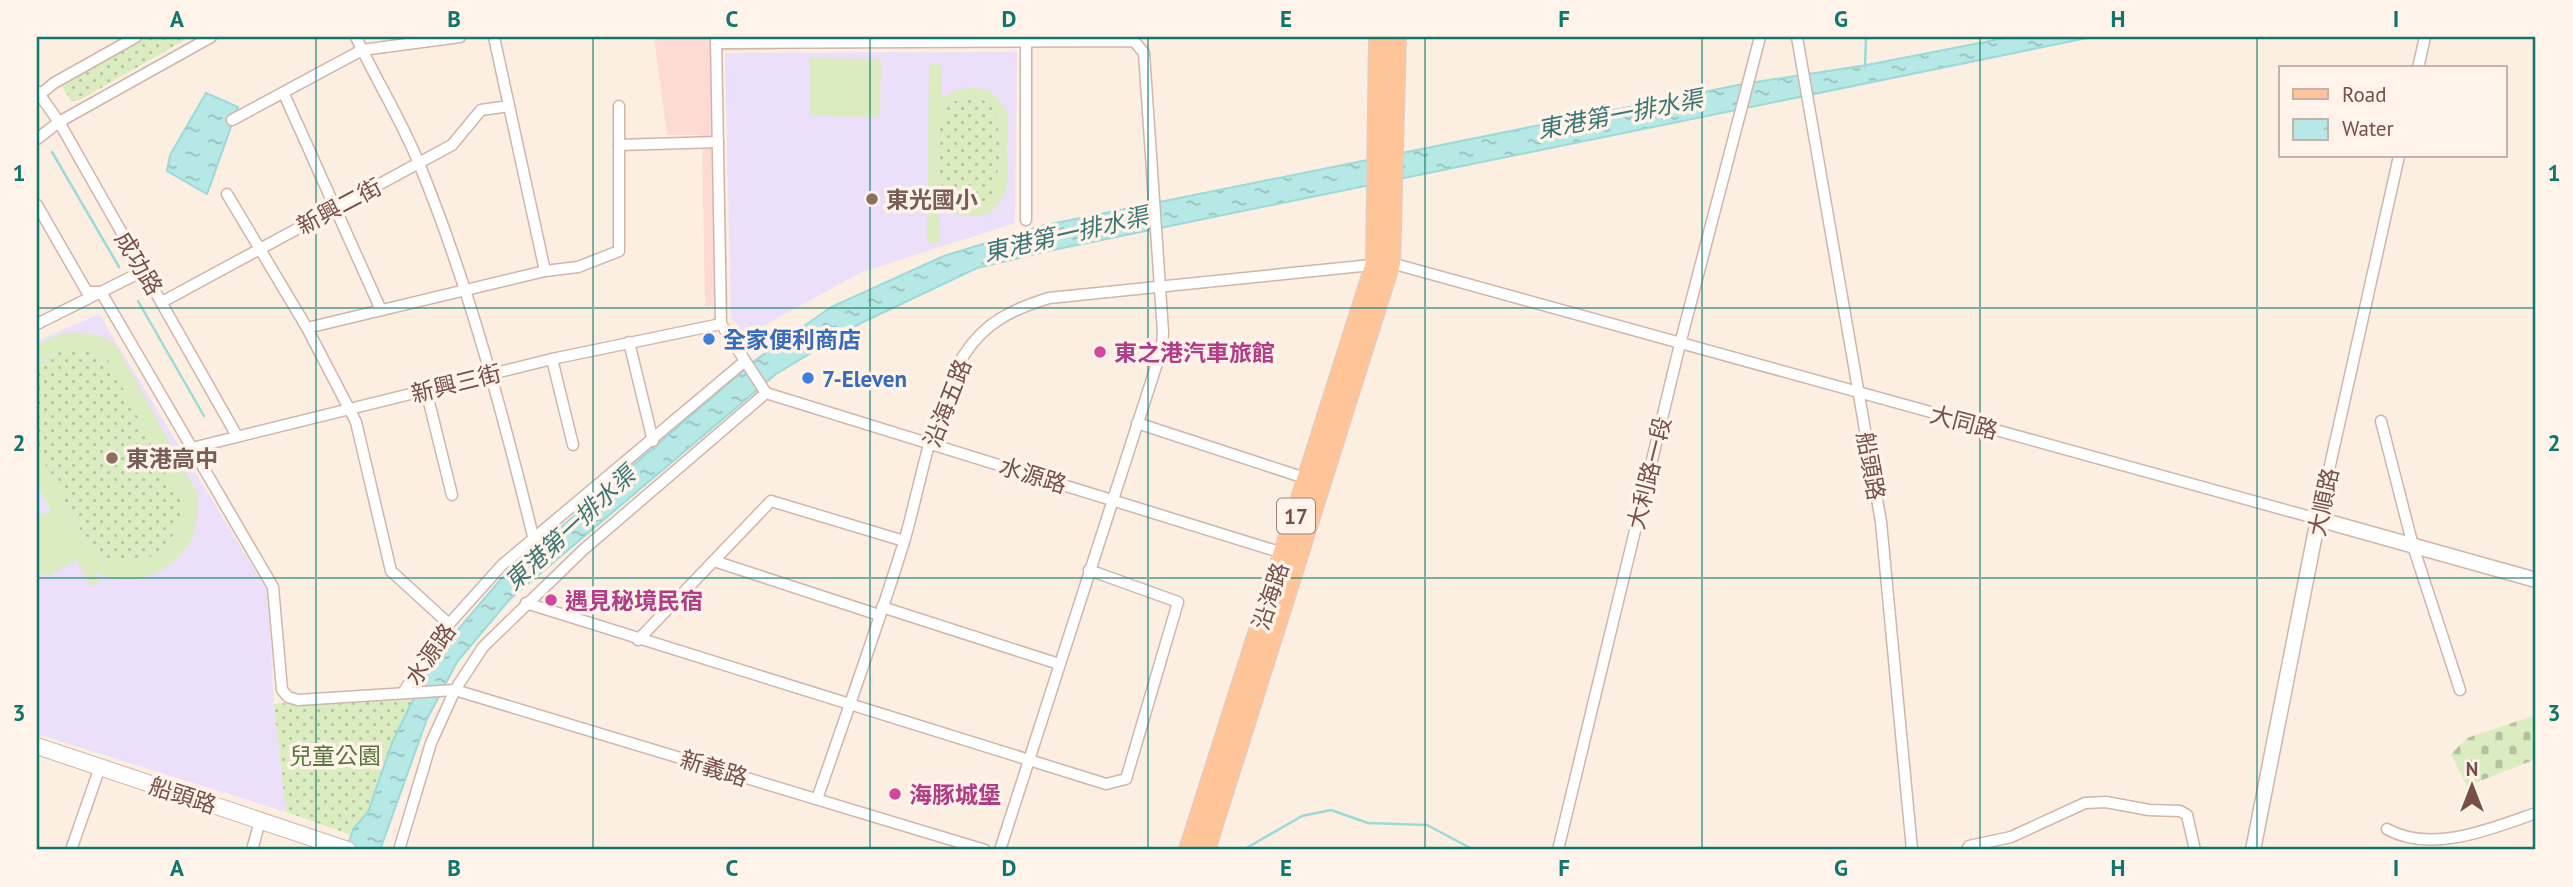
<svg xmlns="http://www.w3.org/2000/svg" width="2573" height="887" font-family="'PT Sans','Noto Sans TC',sans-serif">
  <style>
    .commercial { fill: #fedad5 }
    .education { fill: #ebdffa }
    .grass { fill: url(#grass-dots) }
    .cemetery { fill: url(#cemetery-stones) }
    .pitch { fill: #daecc0; fill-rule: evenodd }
    .water { fill: url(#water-ripples); stroke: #9bdad8; stroke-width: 2 }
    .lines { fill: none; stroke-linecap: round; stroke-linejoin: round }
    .stream { stroke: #9bdad8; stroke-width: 2.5 }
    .minor-casing { stroke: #d1b5ab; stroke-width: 13 }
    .tertiary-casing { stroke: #d1b5ab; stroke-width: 17 }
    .secondary-casing { stroke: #d5b4a8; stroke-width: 18 }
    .primary-casing { stroke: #d9cecb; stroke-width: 20 }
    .minor { stroke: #fff; stroke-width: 10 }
    .tertiary { stroke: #fff; stroke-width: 14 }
    .secondary { stroke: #fff; stroke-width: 16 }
    .primary { stroke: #ffc598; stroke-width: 18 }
    .grid { fill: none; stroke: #0f766e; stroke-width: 2; stroke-opacity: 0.55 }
    .education-dot { fill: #8d6e63; stroke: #fff3ea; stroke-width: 2.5 }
    .shop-dot { fill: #3f7fe0; stroke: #fff3ea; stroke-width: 2.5 }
    .hotel-dot { fill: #d1479c; stroke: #fff3ea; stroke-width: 2.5 }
    .labels { text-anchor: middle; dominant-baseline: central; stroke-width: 7; stroke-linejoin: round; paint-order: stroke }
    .shield { fill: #fff3ea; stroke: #9f8078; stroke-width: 2 }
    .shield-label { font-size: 21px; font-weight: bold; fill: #764f47 }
    .education-label { font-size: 23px; font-weight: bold; fill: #785e54; stroke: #fff3ea; text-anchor: start }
    .street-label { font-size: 23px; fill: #764f47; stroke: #fff3ea }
    .shop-label { font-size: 23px; font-weight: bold; fill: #366cbe; stroke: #fff3ea; text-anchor: start }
    .hotel-label { font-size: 23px; font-weight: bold; fill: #b23c85; stroke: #fff3ea; text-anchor: start }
    .park-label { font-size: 23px; fill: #58773c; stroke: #fff3ea }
    .water-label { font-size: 24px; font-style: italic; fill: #387674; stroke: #fff3ea }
    .neatline { fill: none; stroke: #0f766e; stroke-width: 2.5 }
    .grid-label { font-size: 23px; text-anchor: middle; font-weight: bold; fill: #0f766e }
  </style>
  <defs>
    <pattern id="grass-dots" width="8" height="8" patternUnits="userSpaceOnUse" patternTransform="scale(1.75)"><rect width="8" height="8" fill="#daecc0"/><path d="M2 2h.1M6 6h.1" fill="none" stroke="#b5c29e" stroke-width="1.8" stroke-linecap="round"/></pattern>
    <pattern id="cemetery-stones" width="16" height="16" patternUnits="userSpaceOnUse" patternTransform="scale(1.75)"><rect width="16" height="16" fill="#daecc0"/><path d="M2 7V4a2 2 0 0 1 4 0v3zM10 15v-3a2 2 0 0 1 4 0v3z" fill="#b5c29e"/></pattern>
    <pattern id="water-ripples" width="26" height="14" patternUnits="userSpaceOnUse" patternTransform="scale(1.75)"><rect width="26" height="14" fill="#b6e8e6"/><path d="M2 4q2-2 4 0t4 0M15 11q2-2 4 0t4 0" fill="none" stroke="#99bebc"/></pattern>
  </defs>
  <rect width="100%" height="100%" fill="#fdeee2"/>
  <!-- commercial -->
  <path class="commercial" d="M654 37H774L775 50 722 51 728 305 705 306 702 135H667Z"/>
  <!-- education -->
  <g class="education">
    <path d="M1017 52 1015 223 862 272 746 335 731 318 725 53Z"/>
    <path d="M99 314 268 592 274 704 286 812 37 734V341Z"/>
  </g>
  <!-- grass -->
  <g class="grass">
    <path d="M142 37H190L80 100 71 101 62 86 66 80Z"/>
    <path d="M971 96C982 99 992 103 996 114 1001 126 1000 185 993 194 971 222 939 201 939 171 939 147 936 124 949 103Z"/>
    <path d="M88 349 109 361 182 502V515L176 533 153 556 128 562 102 558 90 548 37 449V364L63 350Z"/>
    <path d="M421 693 360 838 286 812 274 704Z"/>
  </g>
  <!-- cemetery -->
  <path class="cemetery" d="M2536 715V759L2467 786 2451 754 2467 738Z"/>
  <!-- pitch -->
  <g class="pitch">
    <path d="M809 58 881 59 880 117 809 116Z"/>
    <path d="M929 64 942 65 941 99C964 81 1002 83 1008 119 1009 129 1007 141 1007 151 1007 165 1010 182 1004 195 992 223 962 220 940 207L939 243H927ZM971 96C982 99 992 103 996 114 1001 126 1000 184 993 194 971 222 939 201 939 171 939 147 936 124 949 103Z"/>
    <path d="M77 332 104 337 117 346 197 493C198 509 198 528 190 542 171 575 126 591 94 571L100 583 90 586 77 560 48 576 37 572V517L51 511 37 484V449L90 548 102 558 128 562 153 556 176 533 182 515 181 502 109 361C86 343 59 346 37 364V345L60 334Z"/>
  </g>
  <!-- water -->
  <g class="water">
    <path d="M2010 37H2092L1048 251 977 268 861 323 776 374 510 599 457 662 427 719 380 850H346L354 828 368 812 392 743 433 659 501 579 753 362 831 307 944 256 1041 226 1743 84 1867 65Z"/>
    <path d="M206 93 238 107 207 194 167 171 170 155Z"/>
  </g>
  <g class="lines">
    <!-- stream -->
    <g class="stream">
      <path d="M1865 67 1866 37"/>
      <path d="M52 152 119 267"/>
      <path d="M138 301 204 416"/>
      <path d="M1243 850 1302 816 1331 810 1368 823 1427 825 1474 850"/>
    </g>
    <defs>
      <g id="minor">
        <path d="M356 37C376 80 402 121 420 166 469 286 502 411 533 536"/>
        <path d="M494 37 545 271"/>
        <path d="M716 37 721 324 766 393 1286 554"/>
        <path d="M1797 37 1881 522 1912 850"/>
        <path d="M1026 41V220"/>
        <path d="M717 43 1134 41 1144 53 1163 332 1162 348 1000 850"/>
        <path d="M2418 68 2425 37"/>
        <path d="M37 91 59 122 237 436"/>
        <path d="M284 94 381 310"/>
        <path d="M37 97 54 83 136 37"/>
        <path d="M232 120 362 50 460 37"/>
        <path d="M37 139 59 122 211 37"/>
        <path d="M619 145 718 142"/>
        <path d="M227 194 307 328 356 422 391 571 449 624"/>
        <path d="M37 205 87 292H101L143 271"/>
        <path d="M162 302 452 145 481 110 509 106"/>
        <path d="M37 324 101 292 273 587 282 690 288 697 298 700 455 690 985 850"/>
        <path d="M307 328 545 271 578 267 619 251V106"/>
        <path d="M629 342 653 441"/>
        <path d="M552 359 573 445"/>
        <path d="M426 390 452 495"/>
        <path d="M2381 421 2413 546 2460 690"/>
        <path d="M1137 423 1308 479"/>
        <path d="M192 448 552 359 721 324"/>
        <path d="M714 561 879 615"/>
        <path d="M526 603 1106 784 1126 779 1178 602 1089 570"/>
        <path d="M882 607 1059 664"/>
        <path d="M638 640 771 501 904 541"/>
        <path d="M404 691 449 624 502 565 745 361"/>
        <path d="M817 799C847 713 877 628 904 542 920 488 934 400 964 355 985 322 1013 309 1049 298L1391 263 2318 519 2399 156"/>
        <path d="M2387 829C2431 854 2491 829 2536 813"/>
        <path d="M71 850 100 767"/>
        <path d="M252 850 260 821"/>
        <path d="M399 850 431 743 455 690 483 647 583 550 766 393"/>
        <path d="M1558 850 1680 344 1760 37"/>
        <path d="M1967 850 1969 846 2011 837 2085 803 2106 802 2149 810 2180 811 2187 815 2195 850"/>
      </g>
      <path id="tertiary" d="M2253 850 2318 519 2536 580"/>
      <path id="secondary" d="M37 746 348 850"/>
      <g id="primary">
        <path d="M1188 850 1375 263 1378 37"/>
        <path d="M1206 850 1391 263 1397 37"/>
      </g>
    </defs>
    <!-- minor casing -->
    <use href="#minor" class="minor-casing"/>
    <!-- tertiary casing -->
    <use href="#tertiary" class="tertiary-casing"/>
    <!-- secondary casing -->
    <use href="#secondary" class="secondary-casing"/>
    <!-- primary casing -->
    <use href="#primary" class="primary-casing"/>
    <!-- minor -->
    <use href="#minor" class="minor"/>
    <!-- tertiary -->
    <use href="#tertiary" class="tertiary"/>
    <!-- secondary -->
    <use href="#secondary" class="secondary"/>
    <!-- primary -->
    <use href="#primary" class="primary"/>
  </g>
  <!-- grid -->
  <path class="grid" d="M316 37V850M593 37V850M870 37V850M1148 37V850M1425 37V850M1702 37V850M1980 37V850M2257 37V850M37 308H2536M37 578H2536"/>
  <!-- markers -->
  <g class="education-dot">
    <circle cx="872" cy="199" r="7"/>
    <circle cx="112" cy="458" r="7"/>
  </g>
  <g class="shop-dot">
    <circle cx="709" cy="339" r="7"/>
    <circle cx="808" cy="378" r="7"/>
  </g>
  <g class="hotel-dot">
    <circle cx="1100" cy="352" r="7"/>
    <circle cx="551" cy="600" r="7"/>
    <circle cx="895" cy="794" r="7"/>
  </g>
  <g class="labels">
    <!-- shield labels -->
    <rect class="shield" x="1277" y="498.5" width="38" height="35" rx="5"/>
    <g class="shield-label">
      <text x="1296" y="516">17</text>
    </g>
    <!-- education labels -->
    <g class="education-label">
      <text x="886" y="199">東光國小</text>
      <text x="126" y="458">東港高中</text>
    </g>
    <!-- street labels -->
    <g class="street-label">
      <text transform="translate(339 206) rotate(-28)">新興二街</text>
      <text transform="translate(139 263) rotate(59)">成功路</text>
      <text transform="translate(456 383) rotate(-14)">新興三街</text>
      <text transform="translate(947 403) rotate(-69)">沿海五路</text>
      <text transform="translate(1964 422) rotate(15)">大同路</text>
      <text transform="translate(1871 466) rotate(80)">船頭路</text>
      <text transform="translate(1649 473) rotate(-76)">大利路一段</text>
      <text transform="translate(1033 475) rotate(17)">水源路</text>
      <text transform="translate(2323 502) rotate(-78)">大順路</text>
      <text transform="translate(1270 596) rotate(-72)">沿海路</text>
      <text transform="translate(430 654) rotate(-55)">水源路</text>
      <text transform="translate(714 768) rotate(17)">新義路</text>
      <text transform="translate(183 795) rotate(18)">船頭路</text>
    </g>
    <!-- shop labels -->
    <g class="shop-label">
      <text x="723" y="339">全家便利商店</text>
      <text x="822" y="378">7-Eleven</text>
    </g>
    <!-- hotel labels -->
    <g class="hotel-label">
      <text x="1114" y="352">東之港汽車旅館</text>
      <text x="565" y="600">遇見秘境民宿</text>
      <text x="909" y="794">海豚城堡</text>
    </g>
    <!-- park labels -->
    <g class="park-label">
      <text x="335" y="755">兒童公園</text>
    </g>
    <!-- water labels -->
    <g class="water-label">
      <text transform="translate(1620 114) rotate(-11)">東港第一排水渠</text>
      <text transform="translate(1066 234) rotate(-13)">東港第一排水渠</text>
      <text transform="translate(570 528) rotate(-43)">東港第一排水渠</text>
    </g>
  </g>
  <!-- border -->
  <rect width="2573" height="887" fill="none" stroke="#fff3ea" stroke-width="77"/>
  <!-- legend -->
  <rect x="2279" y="66" width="228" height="91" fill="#fff3ea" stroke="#c8b1a9" stroke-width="2"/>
  <rect x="2293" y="89" width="35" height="10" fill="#ffc598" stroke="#c8b1a9" stroke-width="2"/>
  <text x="2342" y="102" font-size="21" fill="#764f47">Road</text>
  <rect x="2293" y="119" width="35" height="21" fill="url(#water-ripples)" stroke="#c8b1a9" stroke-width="2"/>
  <text x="2342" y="136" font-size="21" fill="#764f47">Water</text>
  <!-- north arrow -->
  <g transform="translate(2472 786)" stroke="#fff3ea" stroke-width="5" paint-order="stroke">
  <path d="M0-5L12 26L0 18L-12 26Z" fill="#764f47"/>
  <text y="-10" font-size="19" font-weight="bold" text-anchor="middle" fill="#764f47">N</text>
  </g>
  <rect x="38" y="38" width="2496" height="810" class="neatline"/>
  <g class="grid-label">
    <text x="177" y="27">A</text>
    <text x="454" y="27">B</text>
    <text x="732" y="27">C</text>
    <text x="1009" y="27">D</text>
    <text x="1286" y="27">E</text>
    <text x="1564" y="27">F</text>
    <text x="1841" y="27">G</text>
    <text x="2118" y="27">H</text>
    <text x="2396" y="27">I</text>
    <text x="19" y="181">1</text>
    <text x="2554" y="181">1</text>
    <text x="19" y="451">2</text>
    <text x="2554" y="451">2</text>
    <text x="19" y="721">3</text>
    <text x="2554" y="721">3</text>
    <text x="177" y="876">A</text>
    <text x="454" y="876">B</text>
    <text x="732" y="876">C</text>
    <text x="1009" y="876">D</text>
    <text x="1286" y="876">E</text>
    <text x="1564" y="876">F</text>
    <text x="1841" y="876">G</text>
    <text x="2118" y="876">H</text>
    <text x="2396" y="876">I</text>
  </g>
</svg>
